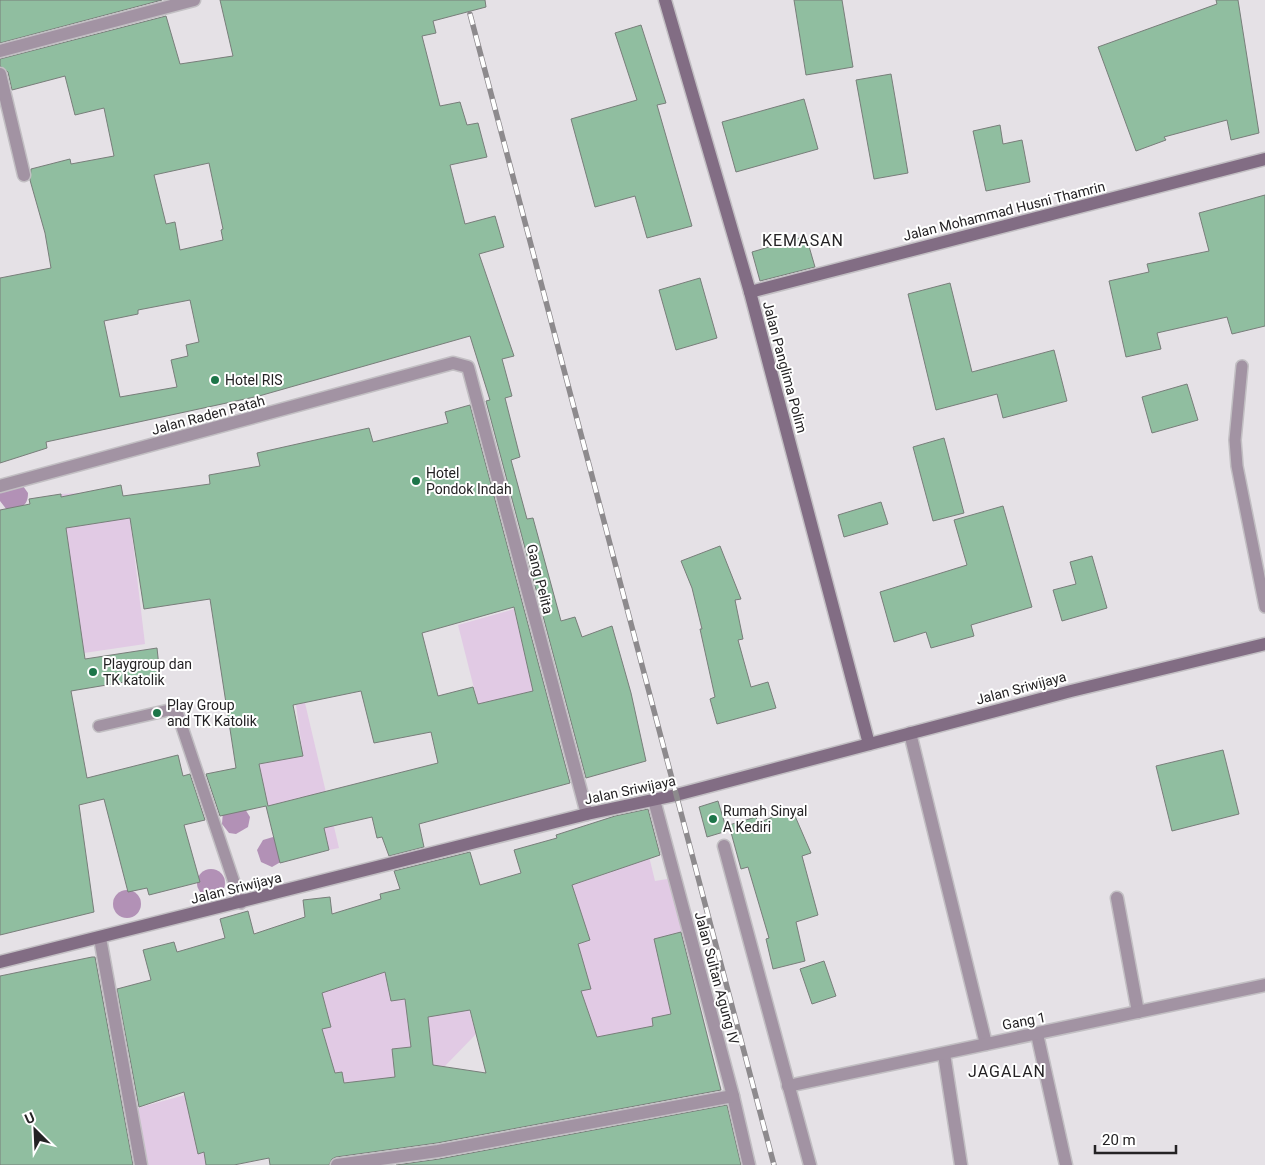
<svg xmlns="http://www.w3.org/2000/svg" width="1265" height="1165" font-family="Roboto,sans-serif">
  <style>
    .green { fill: #e1cae4 }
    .forest { fill: #b291b6 }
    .building { fill: #90bea0; stroke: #787e7a; fill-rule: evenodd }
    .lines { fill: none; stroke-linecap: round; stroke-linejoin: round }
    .lane-casing { stroke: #c2bfc3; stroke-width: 14 }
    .street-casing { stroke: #c2bfc3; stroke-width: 15 }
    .secondary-casing { stroke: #c2bfc3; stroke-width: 15 }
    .lane { stroke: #a293a3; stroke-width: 11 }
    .street { stroke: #a293a3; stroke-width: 12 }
    .secondary { stroke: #826d84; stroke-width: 12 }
    .rail-casing { stroke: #8d8a8d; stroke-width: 5.5 }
    .rail { stroke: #fff; stroke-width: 4; stroke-dasharray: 11; stroke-linecap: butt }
    .poi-dot { fill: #1d7549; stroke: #fff; stroke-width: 2 }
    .labels { text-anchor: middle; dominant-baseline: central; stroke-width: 4; stroke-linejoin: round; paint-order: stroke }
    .street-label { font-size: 14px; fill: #242224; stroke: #fff }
    .poi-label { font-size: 14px; fill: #242224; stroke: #fff; text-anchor: start }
    .quarter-label { font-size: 16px; letter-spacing: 1px; fill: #242224; stroke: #fff }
  </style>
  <rect width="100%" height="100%" fill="#e5e1e6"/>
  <!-- green -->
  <g class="green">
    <path d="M81 493 87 525 130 518 145 644 84 653 61 494Z"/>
    <path d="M514 609 535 698 478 704 458 625Z"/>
    <path d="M305 703 339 848 329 850 320 814 307 817 301 797 268 806 259 764 303 756 296 705Z"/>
    <path d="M596 822 647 848 655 881 673 878 685 931 654 939 672 1014 652 1018 653 1031H627L597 1037 581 991 591 989 578 944 590 940 572 885 612 872Z"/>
    <path d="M385 972 391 1001 405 999 408 1019 454 1013 451 993 463 990 476 1034 444 1067 433 1070 431 1045 392 1049 395 1077 354 1132 342 1072 335 1073 322 1029 331 1026 322 993Z"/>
    <path d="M185 1095 198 1154 204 1152 206 1165H143L134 1109Z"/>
  </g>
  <!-- forest -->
  <g class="forest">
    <path d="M23 486 28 493C28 508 19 508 7 510L0 501V491Z"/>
    <path d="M245 809 250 817 248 827 236 834 229 833 222 824 223 811Z"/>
    <path d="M273 837 277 839 284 860 272 867 261 862 257 850 263 840Z"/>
    <circle cx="211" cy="883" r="14"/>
    <circle cx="127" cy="904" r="14"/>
  </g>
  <!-- building -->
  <g class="building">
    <path d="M0 0H162L0 43Z"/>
    <path d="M220 0H485L486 7 433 21 436 33 422 36 440 106 460 102 467 125 478 123 487 157 450 165 465 224 495 216 504 247 479 254 514 356 502 359 512 396 505 398 520 457 511 460 527 519 533 518 561 621 575 617 582 637 612 626 631 693 646 761 586 778 486 401 490 400 470 336 259 396 46 442 47 448 0 463V278L51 268 45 233 30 180 31 169 70 159 71 164 114 156 104 108 75 115 65 76 12 90 8 72 0 66V59L166 16 180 64 233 56ZM209 163 223 229 221 230 223 240 180 250 175 222 166 224 154 175ZM190 300 199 342 186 345 188 356 171 360 177 387 120 397 104 321 138 314V310Z"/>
    <path d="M794 0H842L853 67 806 75Z"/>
    <path d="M1216 0H1238L1259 133 1231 140 1227 120 1164 137 1166 140 1136 151 1098 47 1217 4Z"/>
    <path d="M641 25 666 103 657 105 692 226 647 238 635 196 595 207 571 119 637 100 615 33Z"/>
    <path d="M891 74 908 173 874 179 856 80Z"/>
    <path d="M804 99 818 149 736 172 722 122Z"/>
    <path d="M1000 125 1003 144 1022 140 1030 182 986 191 973 131Z"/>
    <path d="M1265 195V326L1232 334 1227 317 1157 333 1161 349 1126 357 1109 281 1149 272 1147 264 1209 251 1199 213Z"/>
    <path d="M806 236 815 267 760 281 752 252Z"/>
    <path d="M700 278 717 338 676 350 659 290Z"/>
    <path d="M950 283 972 372 1054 350 1067 401 1003 418 997 394 936 410 908 294Z"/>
    <path d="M1187 384 1198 420 1152 433 1142 397Z"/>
    <path d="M470 405 570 783 419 824 424 847 389 856 382 837 377 838 372 817 324 828 329 850 280 863 266 806 220 816 206 774 236 768 210 599 144 609 130 518 66 528 85 659 157 648 160 676 71 691 87 778 178 755 183 776 190 774 205 820 184 825 200 882 149 895 147 888 128 892 104 799 79 805 94 912 0 935V510L30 504 29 499 61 494V497L121 485 123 496 210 484 209 475 260 466 257 453 369 428 373 442 448 423 445 412ZM514 607 533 691 478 704 473 687 438 696 422 633ZM361 691 374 743 431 732 438 763 268 806 259 764 303 756 293 705Z"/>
    <path d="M944 438 964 513 933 521 913 447Z"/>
    <path d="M881 502 888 524 844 537 838 515Z"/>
    <path d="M1003 506 1032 607 971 625 974 636 931 648 926 632 894 642 880 592 967 565 954 520Z"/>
    <path d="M720 546 741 599 735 600 743 639 738 640 751 687 768 682 776 708 717 724 710 699 715 697 700 629H702L692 588 681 561Z"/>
    <path d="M1092 556 1107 608 1062 621 1053 590 1076 584 1070 562Z"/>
    <path d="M1223 750 1239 814 1172 831 1156 766Z"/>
    <path d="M718 801 727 831 707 837 699 807Z"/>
    <path d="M648 809 660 855 572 885 590 940 578 944 591 989 581 991 597 1037 653 1026 652 1018 671 1014 654 939 681 932 721 1090 437 1143 336 1157 332 1159 329 1165H270L269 1158 234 1165H206L204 1152 198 1154 184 1092 139 1107 117 989 151 980 143 950 174 942 177 952 225 938 220 919 248 911 254 934 305 917 303 900 330 897 332 914 381 899 380 894 400 889 394 871 470 852 480 885 521 873 514 850 557 838 556 835 615 816ZM385 972 391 1001 405 999 411 1047 392 1049 395 1077 344 1083 342 1072 335 1073 322 1029 331 1027 322 993ZM470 1010 486 1073 433 1065 428 1017Z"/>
    <path d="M792 809 811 853 802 856 818 915 796 922 805 961 773 969 766 939 769 938 748 867 741 869 729 825 756 817 758 823Z"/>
    <path d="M92 957H95L133 1165H0V976Z"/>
    <path d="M824 961 836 996 812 1004 800 969Z"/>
    <path d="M727 1105 741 1165H396L439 1159Z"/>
  </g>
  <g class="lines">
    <defs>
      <g id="lane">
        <path d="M1242 366 1235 440 1237 466 1265 607"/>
        <path d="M99 726 169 710 178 715 241 903"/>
      </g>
      <g id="street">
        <path d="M0 51 194 0"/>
        <path d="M0 74 24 175"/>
        <path d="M0 486 453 363 468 367 587 814"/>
        <path d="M910 733 986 1044"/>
        <path d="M654 800 733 1096 749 1165"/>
        <path d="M724 846 810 1165"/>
        <path d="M1117 898 1138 1012"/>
        <path d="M100 938 141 1165"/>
        <path d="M1037 1034 1066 1165"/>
        <path d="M944 1054 961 1165"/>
        <path d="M788 1086 1265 985"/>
        <path d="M337 1165 438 1151 733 1096"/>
      </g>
      <g id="secondary">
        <path d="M665 0 750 292 869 744"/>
        <path d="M750 292 1265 159"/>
        <path d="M0 962 587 814 676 795 1071 691 1265 644"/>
      </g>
    </defs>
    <!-- lane casing -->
    <use href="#lane" class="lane-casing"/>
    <!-- street casing -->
    <use href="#street" class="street-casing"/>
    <!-- secondary casing -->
    <use href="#secondary" class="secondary-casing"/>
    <!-- lane -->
    <use href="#lane" class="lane"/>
    <!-- street -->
    <use href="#street" class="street"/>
    <!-- secondary -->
    <use href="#secondary" class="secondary"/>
    <defs>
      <path id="rail" d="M470 14 774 1165"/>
    </defs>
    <!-- rail casing -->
    <use href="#rail" class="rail-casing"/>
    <!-- rail -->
    <use href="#rail" class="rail"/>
  </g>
  <!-- markers -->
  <g class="poi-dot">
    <circle cx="215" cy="380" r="5"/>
    <circle cx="416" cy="481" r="5"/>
    <circle cx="93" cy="672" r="5"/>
    <circle cx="157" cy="713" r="5"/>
    <circle cx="713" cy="819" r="5"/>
  </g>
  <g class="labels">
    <!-- street labels -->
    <g class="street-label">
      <text transform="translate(1004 211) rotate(-14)">Jalan Mohammad Husni Thamrin</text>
      <text transform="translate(785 367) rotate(75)">Jalan Panglima Polim</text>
      <text transform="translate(208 415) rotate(-15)">Jalan Raden Patah</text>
      <text transform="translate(540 579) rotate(76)">Gang Pelita</text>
      <text transform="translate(1021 688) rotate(-15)">Jalan Sriwijaya</text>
      <text transform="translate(630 790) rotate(-12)">Jalan Sriwijaya</text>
      <text transform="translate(236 888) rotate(-14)">Jalan Sriwijaya</text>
      <text transform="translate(717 978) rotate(75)">Jalan Sultan Agung IV</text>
      <text transform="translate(1024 1021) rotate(-11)">Gang 1</text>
    </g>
    <!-- poi labels -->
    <g class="poi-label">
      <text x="225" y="380">Hotel RIS</text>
      <text x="426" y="473">Hotel<tspan x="426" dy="16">Pondok Indah</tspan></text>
      <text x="103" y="664">Playgroup dan<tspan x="103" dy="16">TK katolik</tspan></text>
      <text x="167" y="705">Play Group<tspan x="167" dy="16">and TK Katolik</tspan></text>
      <text x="723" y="811">Rumah Sinyal<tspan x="723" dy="16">A Kediri</tspan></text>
    </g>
    <!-- quarter labels -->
    <g class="quarter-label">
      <text x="803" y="240">KEMASAN</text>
      <text x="1007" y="1071">JAGALAN</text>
    </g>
  </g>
  <!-- north arrow -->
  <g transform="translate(35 1130) rotate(336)" stroke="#ffffff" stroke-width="4" paint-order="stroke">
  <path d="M0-4L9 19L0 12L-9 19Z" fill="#242224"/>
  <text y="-8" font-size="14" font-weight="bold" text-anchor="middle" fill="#242224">U</text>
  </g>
  <!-- scale -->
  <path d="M1095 1145v8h81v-8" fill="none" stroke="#242224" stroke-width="2.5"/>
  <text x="1102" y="1145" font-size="15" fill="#242224" stroke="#ffffff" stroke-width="4" paint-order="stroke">20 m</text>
</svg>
